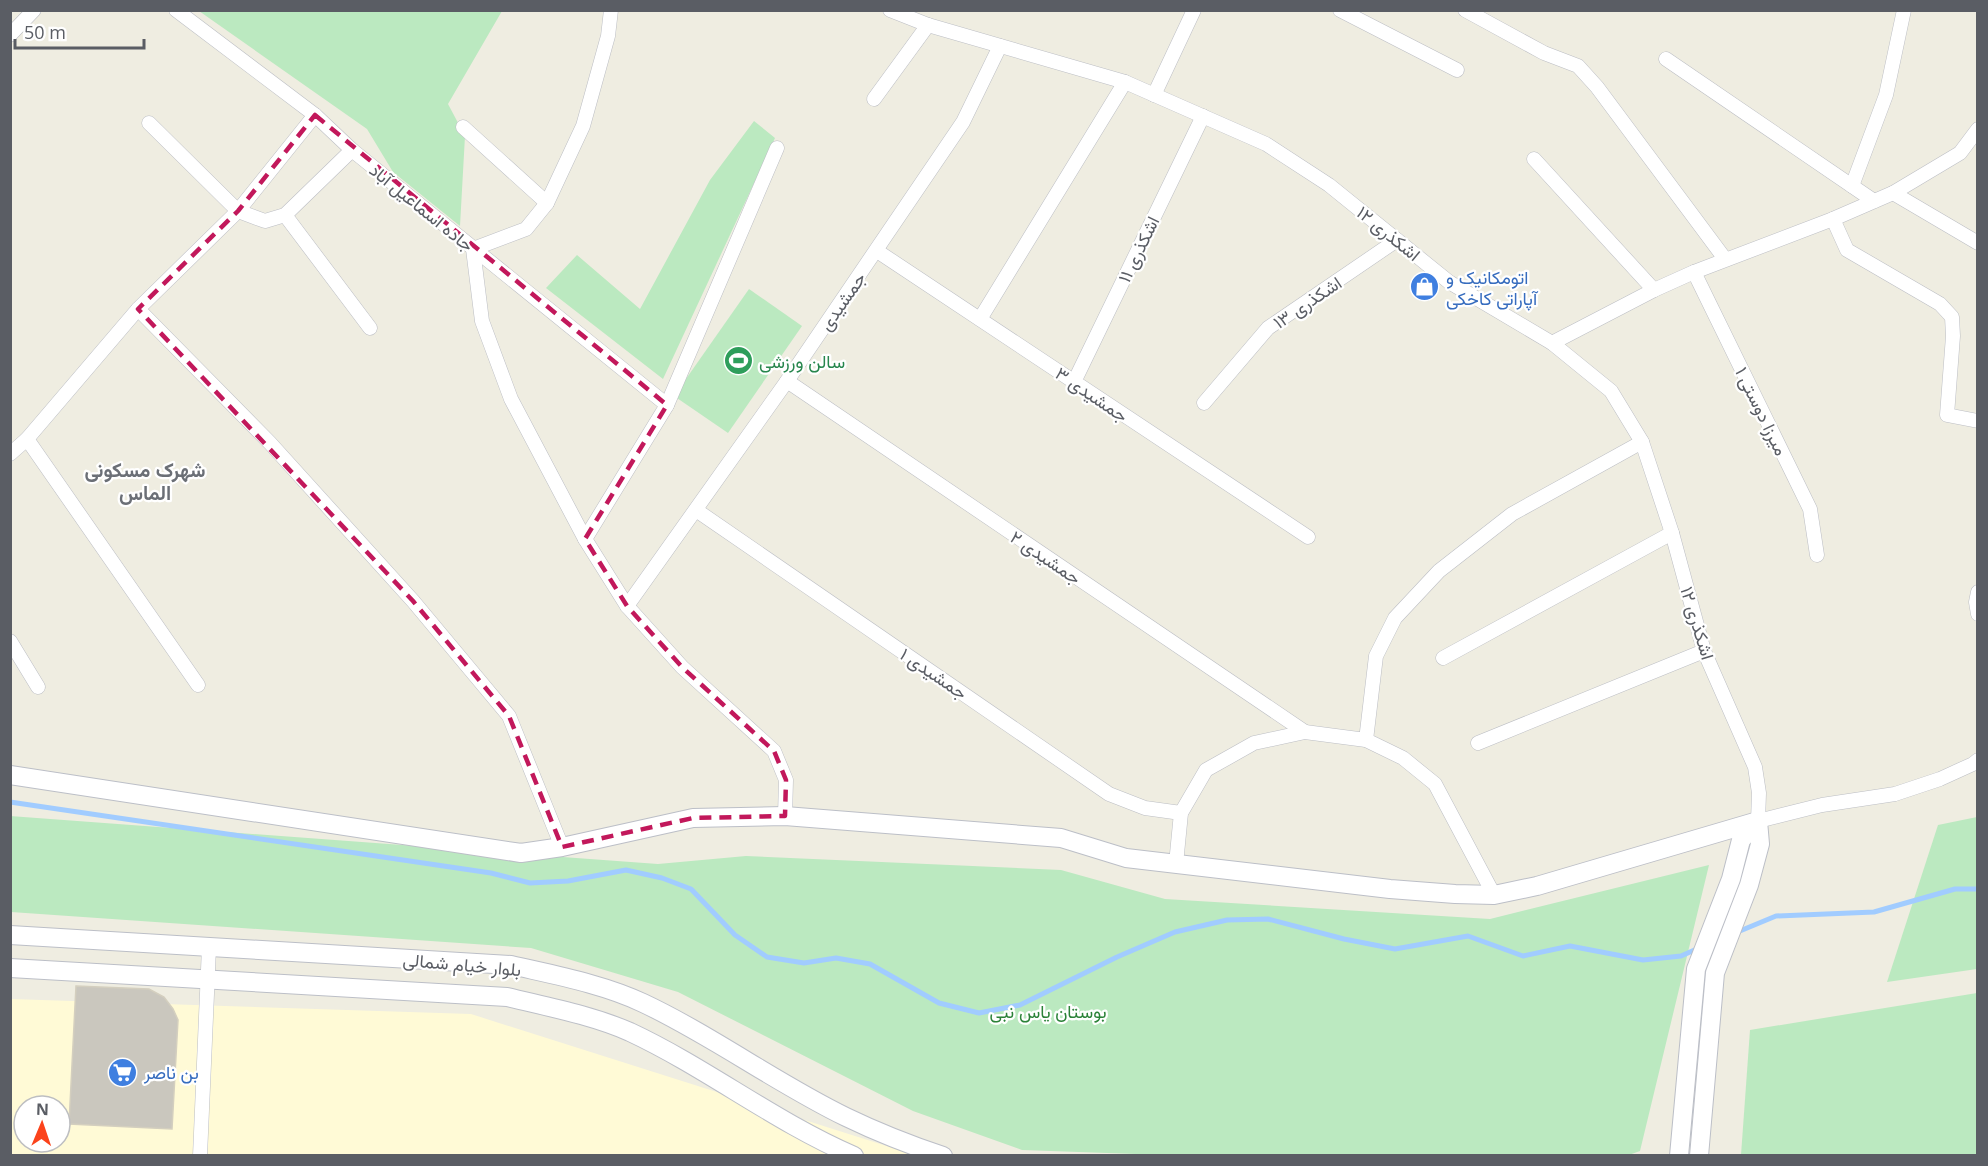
<svg xmlns="http://www.w3.org/2000/svg" width="1988" height="1166" font-family="'Open Sans',Vazirmatn,sans-serif">
  <style>
    .commercial { fill: #fffad6; fill-rule: evenodd }
    .green { fill: #bbe9c0 }
    .lines { fill: none; stroke-linecap: round; stroke-linejoin: round }
    .stream { stroke: #a1ccff; stroke-width: 5 }
    .building { fill: #cac7be; stroke: #d4cfbf; stroke-width: 1.5 }
    .street-casing { stroke: #bcbec4; stroke-width: 15 }
    .secondary-casing { stroke: #bcbfc7; stroke-width: 20 }
    .street { stroke: #fff; stroke-width: 14 }
    .secondary { stroke: #fff; stroke-width: 18 }
    .marked { fill: none; stroke: #c2185b; stroke-width: 4.5; stroke-dasharray: 12 8; stroke-linejoin: round }
    .labels { text-anchor: middle; dominant-baseline: central; stroke-width: 4.5; stroke-linejoin: round; paint-order: stroke }
    .street-label { font-size: 18px; fill: #5a5d64; stroke: #fff }
    .shop-label { font-size: 18px; fill: #366cbe; stroke: #fff; text-anchor: start }
    .leisure-label { font-size: 18px; fill: #27864d; stroke: #fff; text-anchor: start }
    .park-label { font-size: 18px; fill: #2b8238; stroke: #fff }
    .neighbourhood-label { font-size: 20px; font-weight: bold; fill: #6b6f76; stroke: #fff }
  </style>
  <rect width="100%" height="100%" fill="#efede1"/>
  <!-- commercial -->
  <path class="commercial" d="M11 999 471 1014 915 1155 11 1156ZM24 1106H60V1142H24Z"/>
  <!-- green -->
  <g class="green">
    <path d="M199 11H502L448 104 465 136 460 226 393 172 367 129Z"/>
    <path d="M754 121 775 138 663 379 546 288 577 255 640 309 710 180Z"/>
    <path d="M749 289 802 326 728 433 674 396Z"/>
    <path d="M10 816 658 864 746 856 1061 870 1165 899 1490 919 1709 865 1640 1151 1626 1156 1164 1155 1022 1150 913 1111 678 992 531 948 11 912Z"/>
    <path d="M1977 817V969L1887 982 1938 825Z"/>
    <path d="M1977 993V1155H1741L1750 1030Z"/>
  </g>
  <g class="lines">
    <!-- stream -->
    <g class="stream">
      <path d="M10 802 491 873 530 883 568 881 626 870 662 878 691 889 735 935 767 957 804 963 836 958 870 964 939 1003 979 1013 1020 1005 1117 957 1175 932 1227 920 1268 919 1344 939 1395 949 1468 936 1523 956 1570 946 1643 960 1681 956 1699 948"/>
      <path d="M1735 933 1776 916 1874 912 1955 889H1978"/>
    </g>
  </g>
  <!-- building -->
  <path class="building" d="M76 986 149 989 164 997 173 1009 178 1020 172 1129 69 1124Z"/>
  <g class="lines">
    <defs>
      <g id="street">
        <path d="M176 10 315 115 352 150 667 405"/>
        <path d="M611 10 608 36 583 126 547 203 526 229 473 249 482 321 511 399 585 539 627 606 682 667 774 751 786 780 785 816"/>
        <path d="M890 10 928 25 1125 82 1266 144 1329 185 1449 282 1552 343 1611 391 1642 442 1672 533 1704 651 1755 767 1759 793 1758 821 1822 805 1895 794 1940 779 1973 764 1978 760"/>
        <path d="M1340 10 1457 70"/>
        <path d="M1465 10 1544 53 1578 66 1597 87 1725 259"/>
        <path d="M10 35 34 10"/>
        <path d="M1666 59 1874 201"/>
        <path d="M1154 95 1194 10"/>
        <path d="M874 99 928 25"/>
        <path d="M149 123 238 211 265 221 285 215 352 150"/>
        <path d="M463 127 547 203"/>
        <path d="M1534 159 1654 290"/>
        <path d="M1852 186 1886 95 1904 10"/>
        <path d="M1893 193 1978 243"/>
        <path d="M285 215 370 328"/>
        <path d="M1833 219 1847 250 1940 304 1952 317 1953 336 1947 415 1978 421"/>
        <path d="M877 251 1308 537"/>
        <path d="M1694 272 1810 509 1817 555"/>
        <path d="M138 309 270 443 413 601 509 716 562 847"/>
        <path d="M980 319 1125 82"/>
        <path d="M1552 343 1654 290 1694 272 1833 219 1893 193 1960 153 1978 129"/>
        <path d="M787 381 1305 732"/>
        <path d="M1074 382 1203 116"/>
        <path d="M1204 403 1268 328 1397 240"/>
        <path d="M27 439 198 685"/>
        <path d="M10 454 27 439 138 309 238 211 315 115"/>
        <path d="M696 510 1109 794 1145 808 1181 813"/>
        <path d="M585 539 667 405 777 148"/>
        <path d="M1978 592 1976 602 1978 614"/>
        <path d="M627 606 787 381 963 122 1000 46"/>
        <path d="M10 641 38 687"/>
        <path d="M1443 658 1672 533"/>
        <path d="M1366 740 1376 656 1395 618 1439 571 1512 514 1642 442"/>
        <path d="M1478 743 1704 651"/>
        <path d="M1176 864 1181 813 1206 770 1254 743 1305 732 1366 740 1403 758 1435 784 1494 895"/>
        <path d="M200 1156 209 947"/>
      </g>
      <g id="secondary">
        <path d="M10 775 521 853 562 847 693 818 785 816 1061 838 1126 858 1390 889 1455 894 1494 895 1537 886 1758 821"/>
        <path d="M10 935 511 965C554 975 603 984 643 1003 713 1036 776 1083 846 1117 877 1132 910 1145 943 1156"/>
        <path d="M10 968 507 997C548 1007 591 1015 630 1032 707 1068 775 1122 854 1156"/>
        <path d="M1679 1156 1696 969 1731 879 1741 840 1757 822"/>
        <path d="M1699 1156 1715 973 1749 885 1760 844 1758 821"/>
      </g>
    </defs>
    <!-- street casing -->
    <use href="#street" class="street-casing"/>
    <!-- secondary casing -->
    <use href="#secondary" class="secondary-casing"/>
    <!-- street -->
    <use href="#street" class="street"/>
    <!-- secondary -->
    <use href="#secondary" class="secondary"/>
  </g>
  <!-- marked area -->
  <path class="marked" d="M315 115 667 405 585 539 627 606 682 667 774 751 786 780 785 816 693 818 562 847 509 716 413 601 138 309 238 211Z"/>
  <!-- icons -->
  <defs>
    <symbol id="shop-disc" viewBox="-11 -11 22 22"><circle r="9.5" fill="#3f7fe0" stroke="#fff"/><path d="M-5-2.5h2.3a2.7 3.5 0 0 1 5.4 0H5L5.5 6h-11ZM-1.5-2.5h3a1.5 2.3 0 0 0-3 0Z" fill="#fff"/></symbol>
    <symbol id="stadium-disc" viewBox="-11 -11 22 22"><circle r="9.5" fill="#2e9e5b" stroke="#fff"/><path d="M0-5a6.5 5 0 1 0 0 10a6.5 5 0 1 0 0-10ZM-3.5-1.8h7v3.6h-7Z" fill="#fff"/></symbol>
    <symbol id="supermarket-disc" viewBox="-11 -11 22 22"><circle r="9.5" fill="#3f7fe0" stroke="#fff"/><path d="M-6-5.5h2.5l.6 2H6L4.5 2H-2.5L-4.4-4H-6ZM-1.5 3.2a1.3 1.3 0 1 0 .1 0ZM3 3.2a1.3 1.3 0 1 0 .1 0Z" fill="#fff"/></symbol>
  </defs>
  <g fill-rule="evenodd">
    <use href="#shop-disc" x="1408" y="270" width="33" height="33"/>
    <use href="#stadium-disc" x="722" y="344" width="33" height="33"/>
    <use href="#supermarket-disc" x="106" y="1056" width="33" height="33"/>
  </g>
  <g class="labels">
    <!-- street labels -->
    <g class="street-label">
      <text transform="translate(422 207) rotate(39)">جاده اسماعیل آباد</text>
      <text transform="translate(1389 233) rotate(39)">اشکذری ۱۲</text>
      <text transform="translate(1138 249) rotate(-64)">اشکذری ۱۱</text>
      <text transform="translate(842 301) rotate(-55)">جمشیدی</text>
      <text transform="translate(1307 302) rotate(-34)">اشکذری ۱۳</text>
      <text transform="translate(1092 394) rotate(34)">جمشیدی ۳</text>
      <text transform="translate(1762 411) rotate(64)">میرزا دوستی ۱</text>
      <text transform="translate(1046 557) rotate(34)">جمشیدی ۲</text>
      <text transform="translate(1698 623) rotate(73)">اشکذری ۱۲</text>
      <text transform="translate(934 673) rotate(34)">جمشیدی ۱</text>
      <text transform="translate(462 964) rotate(5)">بلوار خیام شمالی</text>
    </g>
    <!-- shop labels -->
    <g class="shop-label">
      <text x="1446" y="277">اتومکانیک و<tspan x="1446" dy="21">آپاراتی کاخکی</tspan></text>
      <text x="144" y="1072">بن ناصر</text>
    </g>
    <!-- leisure labels -->
    <g class="leisure-label">
      <text x="759" y="361">سالن ورزشی</text>
    </g>
    <!-- park labels -->
    <g class="park-label">
      <text x="1048" y="1011">بوستان یاس نبی</text>
    </g>
    <!-- neighbourhood labels -->
    <g class="neighbourhood-label">
      <text x="145" y="469">شهرک مسکونی<tspan x="145" dy="23">الماس</tspan></text>
    </g>
  </g>
  <!-- border -->
  <rect width="1988" height="1166" fill="none" stroke="#5a5d64" stroke-width="24"/>
  <!-- north arrow -->
  <g transform="translate(42 1124) rotate(2)"><circle r="28" fill="#ffffff" stroke="#bdbec1" stroke-width="1.5"/>
  <path d="M0-4.5L10 22L0 15L-10 22Z" fill="#fb431b"/>
  <text y="-9" font-size="16" font-weight="bold" text-anchor="middle" fill="#5a5d64">N</text>
  </g>
  <!-- scale -->
  <path d="M15 39v9h129v-9" fill="none" stroke="#5a5d64" stroke-width="3"/>
  <text x="24" y="39" font-size="18" fill="#5a5d64" stroke="#ffffff" stroke-width="4.5" paint-order="stroke">50 m</text>
</svg>
